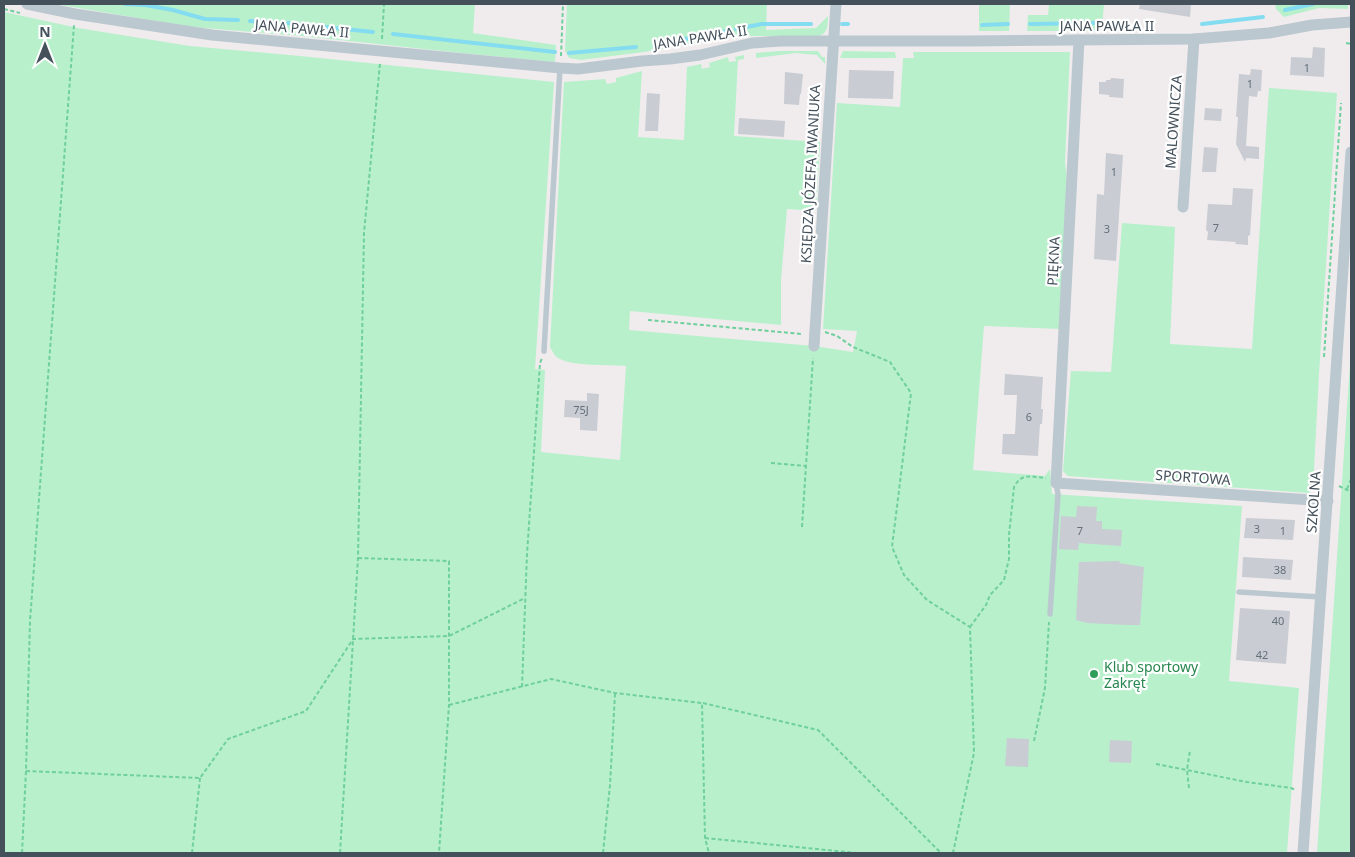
<svg xmlns="http://www.w3.org/2000/svg" width="1355" height="857" font-family="'Noto Sans',sans-serif">
  <style>
    .green { fill: #b8f0cc }
    .lines { fill: none; stroke-linecap: round; stroke-linejoin: round }
    .stream { stroke: #83dcef; stroke-width: 4 }
    .building { fill: #c9ccd2 }
    .path { stroke: #6fcf9d; stroke-width: 2; stroke-dasharray: 4 2.5; stroke-linecap: butt }
    .service { stroke: #bcc8d0; stroke-width: 5.5 }
    .minor { stroke: #bcc8d0; stroke-width: 11 }
    .leisure-dot { fill: #2e9e5b; stroke: #fff; stroke-width: 2 }
    .labels { text-anchor: middle; dominant-baseline: central; stroke-width: 4.5; stroke-linejoin: round; paint-order: stroke }
    .number-label { font-size: 11px; fill: #657079 }
    .street-label { font-size: 14px; fill: #44515b; stroke: #fff }
    .leisure-label { font-size: 14px; fill: #27864d; stroke: #fff; text-anchor: start }
  </style>
  <rect width="100%" height="100%" fill="#f0eced"/>
  <!-- green -->
  <g class="green">
    <path d="M55 4H475L473 33 556 45 555 62 471 54 302 36 191 27Z"/>
    <path d="M567 4H767L766 30 816 28 828 16C828 25 828 33 819 36H735L644 52 581 60 569 58 565 51Z"/>
    <path d="M979 4H1010L1009 31H979Z"/>
    <path d="M1049 4H1104L1102 27 1098 30 1086 31H1027L1028 15H1048Z"/>
    <path d="M1275 4H1348V9L1319 8 1284 17 1276 9Z"/>
    <path d="M4 12 78 28 190 46 300 56 554 82 535 369 545 370 541 452 620 460 626 366C610 365 573 366 560 359 555 357 553 352 550 347L564 82 605 79 607 84 616 82V78L642 71 638 137 684 140 687 67 701 64 702 69 710 67 709 63 728 57 729 62 736 61 735 57 744 55V59L738 60 734 136 820 142 816 211 787 209 781 280V325L630 311 629 330 814 346 853 352 857 331 823 329 837 103 900 107 903 58H914L913 52H1070L1065 162 1068 187 1060 329 984 326 973 470 1045 476 1050 469 1052 494 1242 506 1229 681 1299 688 1287 853H4Z"/>
    <path d="M779 51H818L822 57H825V64L817 55 796 53 756 58V53Z"/>
    <path d="M843 51 895 52 896 58H840Z"/>
    <path d="M1269 88 1337 93 1319 374 1313 489 1310 490V493L1068 476 1063 471 1071 371 1111 372 1122 223 1175 227 1170 344 1252 349Z"/>
    <path d="M1350 363H1351V853H1317Z"/>
  </g>
  <g class="lines">
    <!-- stream -->
    <g class="stream">
      <path d="M125 4 145 5 173 10 205 19 238 20"/>
      <path d="M1285 10 1313 4"/>
      <path d="M250 21 272 22"/>
      <path d="M288 23 373 32"/>
      <path d="M842 24H848"/>
      <path d="M1030 24 1099 23"/>
      <path d="M1202 24 1263 17"/>
      <path d="M982 25 1008 24"/>
      <path d="M736 29 762 24H811"/>
      <path d="M393 34 555 52"/>
      <path d="M654 45 727 31"/>
      <path d="M569 53 636 47"/>
    </g>
  </g>
  <!-- building -->
  <g class="building">
    <path d="M1140 4H1191L1190 17 1139 9Z"/>
    <path d="M1313 47 1325 48 1324 77 1290 75 1291 57 1312 58Z"/>
    <path d="M1251 69 1262 70 1261 91H1258L1257 97 1249 96 1246 146 1259 147V159L1246 158 1245 162 1236 144 1238 117H1236L1239 74 1250 75Z"/>
    <path d="M849 70 894 71 893 99 848 98Z"/>
    <path d="M785 72 803 74 801 94H800L799 105 784 104Z"/>
    <path d="M1111 78 1124 79 1123 98 1109 97V95L1099 94V82H1106V80H1110Z"/>
    <path d="M647 93 660 94 658 131H645Z"/>
    <path d="M1205 108 1222 109 1221 121 1204 120Z"/>
    <path d="M739 118 785 121 784 137 738 134Z"/>
    <path d="M1204 147 1218 148 1216 172H1202Z"/>
    <path d="M1106 153 1123 155 1116 261 1094 259 1097 194 1104 195Z"/>
    <path d="M1233 188 1253 189 1250 235 1248 236V245L1235 244 1236 242 1207 240 1208 232 1206 230 1208 204 1232 205Z"/>
    <path d="M1005 374 1043 377 1041 409H1043L1042 424H1040L1038 456 1002 454 1003 434H1015L1017 395H1004Z"/>
    <path d="M587 393 599 394 597 431 580 430V418L564 417 565 400 587 401Z"/>
    <path d="M1077 506 1097 507 1096 521H1102V529L1122 530 1121 546 1079 543 1078 550 1059 549 1061 516 1076 517Z"/>
    <path d="M1246 518 1295 520 1293 540 1244 538Z"/>
    <path d="M1243 557 1293 560 1291 580 1242 577Z"/>
    <path d="M1120 561 1119 563 1144 567 1140 625H1128L1087 623 1076 620 1079 562Z"/>
    <path d="M1240 608 1290 611 1286 664 1236 660Z"/>
    <path d="M1007 738 1029 739 1028 767 1005 766Z"/>
    <path d="M1110 740 1132 741 1131 763 1109 762Z"/>
  </g>
  <g class="lines">
    <!-- path -->
    <g class="path">
      <path d="M4 9 20 13"/>
      <path d="M382 39 384 4"/>
      <path d="M1346 43 1351 44"/>
      <path d="M561 56 563 4"/>
      <path d="M648 320 802 334"/>
      <path d="M825 332 837 336 853 347 890 362 911 393 892 547 904 575 927 600 970 627 974 753 953 853"/>
      <path d="M1324 357 1341 103"/>
      <path d="M771 463 806 466"/>
      <path d="M1339 486 1351 492"/>
      <path d="M1347 489 1351 479"/>
      <path d="M802 527 813 358"/>
      <path d="M358 558 449 561V705L439 853"/>
      <path d="M970 627 986 605 990 595 1004 580 1009 559V535L1014 487C1022 472 1031 477 1046 478"/>
      <path d="M522 687 527 554 540 363 542 358"/>
      <path d="M703 703 818 730 941 853"/>
      <path d="M449 705 551 679 615 693 702 703 705 838 709 853"/>
      <path d="M1034 741 1045 688 1049 622"/>
      <path d="M1156 764 1247 782 1291 788 1296 790"/>
      <path d="M26 771 200 778 228 739 306 711 353 639 449 636 525 598"/>
      <path d="M1189 788 1187 770 1190 750"/>
      <path d="M705 838 857 853"/>
      <path d="M22 853 26 771 30 621 74 25"/>
      <path d="M192 853 200 778"/>
      <path d="M340 853 358 558 364 233 380 63"/>
      <path d="M603 853 610 785 615 694"/>
    </g>
    <!-- service -->
    <g class="service">
      <path d="M544 351 560 68"/>
      <path d="M1239 592 1321 597"/>
      <path d="M1050 614 1058 494 1056 483"/>
    </g>
    <!-- minor -->
    <g class="minor">
      <path d="M27 4 75 14 212 35 560 68 578 69 642 61 670 59 700 55 752 43 781 41H968L1194 39 1269 33 1312 25 1351 22"/>
      <path d="M1079 40 1056 483 1328 501"/>
      <path d="M1183 207 1194 39"/>
      <path d="M814 346 836 4"/>
      <path d="M1303 853 1351 152"/>
    </g>
  </g>
  <!-- markers -->
  <circle class="leisure-dot" cx="1094" cy="674" r="5"/>
  <g class="labels">
    <!-- number labels -->
    <g class="number-label">
      <text x="1307" y="67">1</text>
      <text x="1250" y="83">1</text>
      <text x="1114" y="171">1</text>
      <text x="1216" y="227">7</text>
      <text x="1107" y="228">3</text>
      <text x="581" y="409">75J</text>
      <text x="1029" y="416">6</text>
      <text x="1257" y="528">3</text>
      <text x="1080" y="530">7</text>
      <text x="1283" y="530">1</text>
      <text x="1280" y="569">38</text>
      <text x="1278" y="620">40</text>
      <text x="1262" y="654">42</text>
    </g>
    <!-- street labels -->
    <g class="street-label">
      <text x="1107" y="25">JANA PAWŁA II</text>
      <text transform="translate(302 28) rotate(5)">JANA PAWŁA II</text>
      <text transform="translate(700 37) rotate(-9)">JANA PAWŁA II</text>
      <text transform="translate(1173 122) rotate(-86)">MALOWNICZA</text>
      <text transform="translate(810 174) rotate(-87)">KSIĘDZA JÓZEFA IWANIUKA</text>
      <text transform="translate(1053 261) rotate(-87)">PIĘKNA</text>
      <text transform="translate(1193 477) rotate(4)">SPORTOWA</text>
      <text transform="translate(1313 502) rotate(-86)">SZKOLNA</text>
    </g>
    <!-- leisure labels -->
    <g class="leisure-label">
      <text x="1104" y="666">Klub sportowy<tspan x="1104" dy="16">Zakręt</tspan></text>
    </g>
  </g>
  <!-- border -->
  <rect width="1355" height="857" fill="none" stroke="#44515b" stroke-width="10"/>
  <!-- north arrow -->
  <g transform="translate(45 45)" stroke="#ffffff" stroke-width="4" paint-order="stroke">
  <path d="M0-4L9 19L0 12L-9 19Z" fill="#44515b"/>
  <text y="-8" font-size="14" font-weight="bold" text-anchor="middle" fill="#44515b">N</text>
  </g>
</svg>
